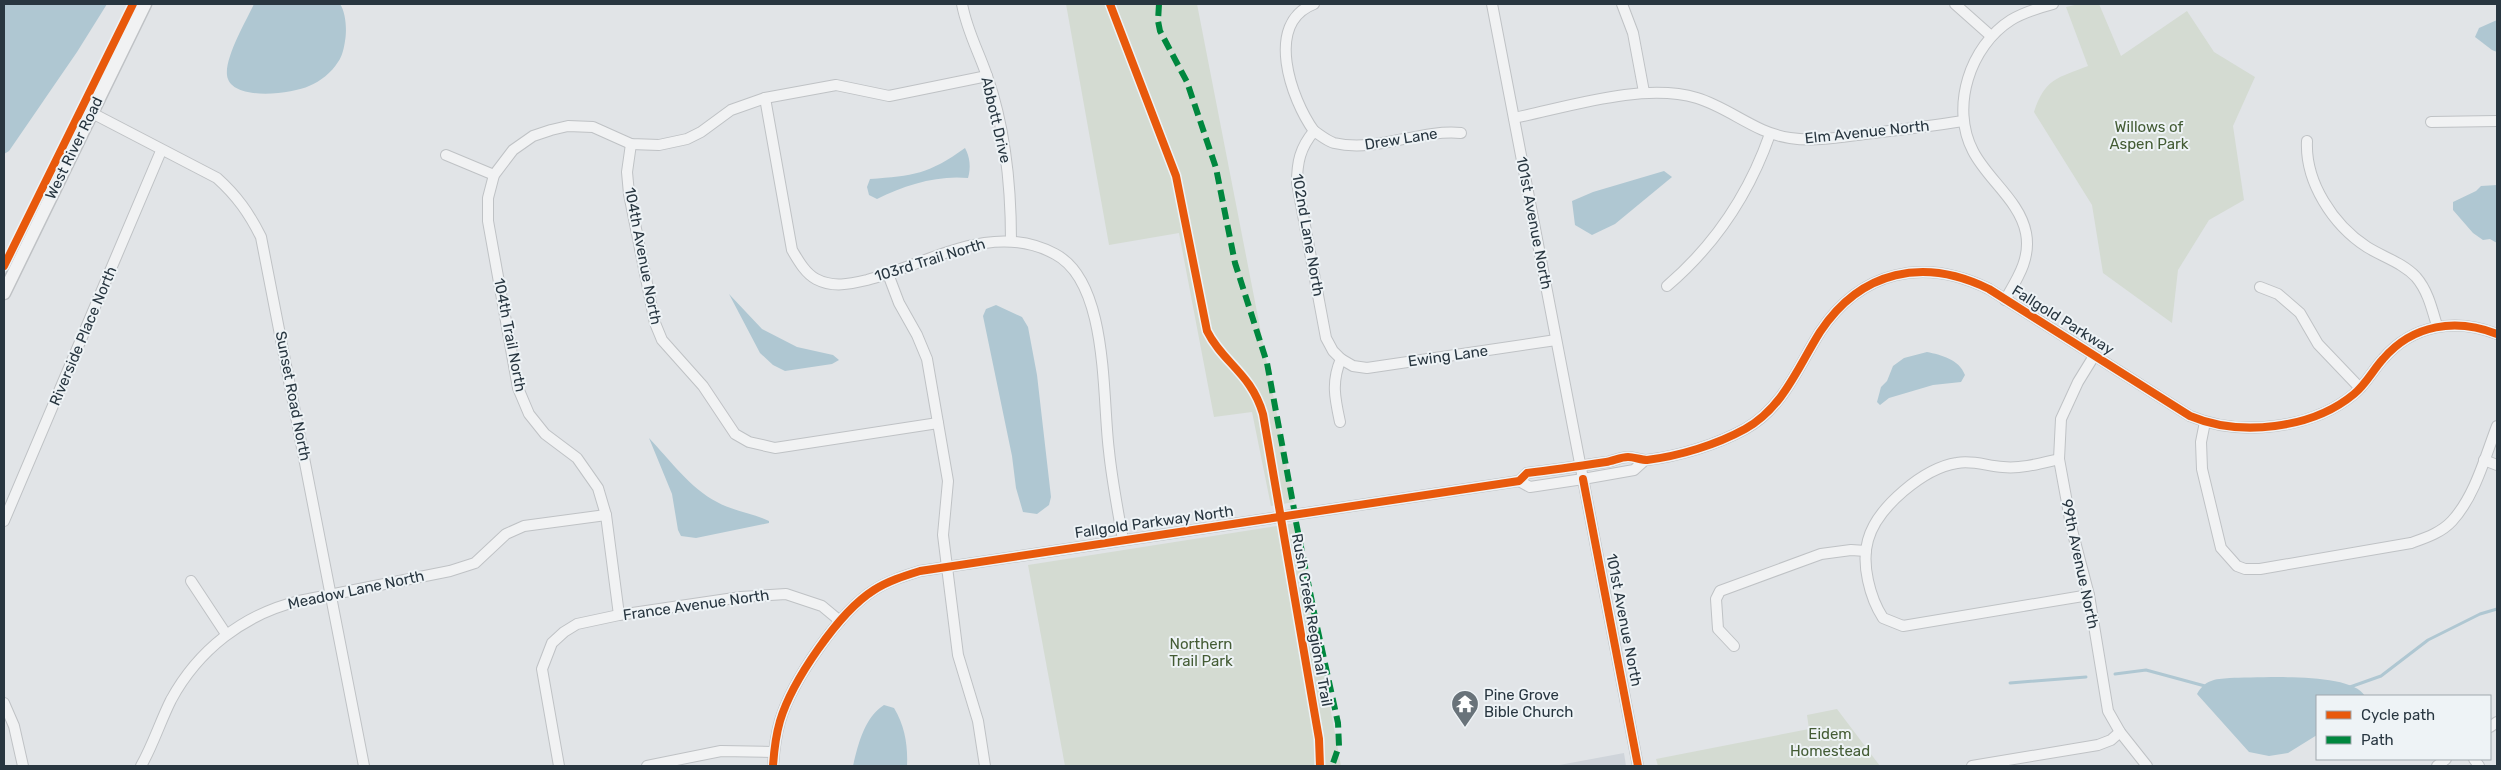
<svg xmlns="http://www.w3.org/2000/svg" width="2501" height="770" font-family="Rubik,sans-serif">
  <style>
    .built { fill: #cfd4da }
    .green { fill: #d4dbd2 }
    .water { fill: #afc7d2 }
    .lines { fill: none; stroke-linecap: round; stroke-linejoin: round }
    .stream { stroke: #afc7d2; stroke-width: 3 }
    .minor-casing { stroke: #bfc2c5; stroke-width: 12 }
    .tertiary-casing { stroke: #bfc2c5; stroke-width: 15 }
    .minor { stroke: #f1f2f3; stroke-width: 10 }
    .tertiary { stroke: #f1f2f3; stroke-width: 12 }
    .quiet { stroke: #00873e; stroke-width: 6; stroke-dasharray: 12 6; stroke-linecap: butt }
    .cycleway-casing { stroke: #eef3f6; stroke-width: 11 }
    .cycleway { stroke: #e8590c; stroke-width: 8 }
    .labels { text-anchor: middle; dominant-baseline: central; stroke-width: 4; stroke-linejoin: round; paint-order: stroke }
    .street-label { font-size: 15px; fill: #283640; stroke: #eef3f6 }
    .park-label { font-size: 15px; fill: #445c35; stroke: #eef3f6 }
    .poi-label { font-size: 15px; fill: #283640; stroke: #eef3f6; text-anchor: start }
  </style>
  <rect width="100%" height="100%" fill="#e1e4e7"/>
  <!-- built -->
  <path class="built" d="M1624 753 1626 766H1554Z"/>
  <!-- green -->
  <g class="green">
    <path d="M1066 4H1197L1294 502 1271 506 1252 412 1214 417 1179 233 1109 245Z"/>
    <path d="M2079 4H2099L2121 56 2187 11 2214 52 2255 77 2233 126 2244 200 2209 220 2178 270 2172 323 2103 273 2092 205 2034 112C2045 78 2058 78 2088 66L2066 7Z"/>
    <path d="M1296 523 1341 766H1065L1028 565Z"/>
    <path d="M1837 709 1880 766H1658L1656 759 1809 729 1807 715Z"/>
  </g>
  <!-- water -->
  <g class="water">
    <path d="M4 4H107L77 52 9 151 4 154Z"/>
    <path d="M254 4H340C346 13 347 30 345 41 344 48 342 57 338 62 331 73 321 81 309 86 292 94 230 102 227 75 225 57 246 21 254 4Z"/>
    <path d="M2497 20V52L2492 50 2475 37 2479 28Z"/>
    <path d="M965 148C970 157 971 168 968 178 937 175 905 185 877 199L869 195 867 187 870 179C913 176 929 174 965 148Z"/>
    <path d="M1664 171 1672 177 1615 224 1592 235 1575 225 1572 201 1593 192Z"/>
    <path d="M2497 185V243L2490 239 2483 240 2473 233 2453 210V202L2476 191 2481 186Z"/>
    <path d="M729 294 762 329 797 347 833 355 839 360 832 364 785 371 773 365 760 353Z"/>
    <path d="M996 305 1022 317 1028 327 1037 375 1051 497 1049 505 1037 514 1023 512 1016 488 1012 456 983 316 986 309Z"/>
    <path d="M1927 352C1941 355 1959 359 1965 375L1961 382 1933 385 1889 398 1880 405 1877 402 1881 387 1887 381 1893 366 1904 358Z"/>
    <path d="M649 438C670 460 690 488 717 502 733 511 752 513 769 521V523L696 538 681 536 678 530 672 494Z"/>
    <path d="M2230 678C2258 678 2351 671 2365 696H2317V735L2288 753 2269 756 2249 752 2197 694C2205 680 2214 679 2230 678Z"/>
    <path d="M884 705 894 708C905 726 908 746 907 766H853C858 745 864 718 884 705Z"/>
  </g>
  <g class="lines">
    <!-- stream -->
    <g class="stream">
      <path d="M2115 674 2146 670 2205 686"/>
      <path d="M2010 683 2086 677"/>
      <path d="M2350 687 2381 676 2428 640 2480 614 2497 609"/>
    </g>
    <defs>
      <g id="minor">
        <path d="M962 4C967 31 978 50 987 76 1005 127 1011 187 1011 241"/>
        <path d="M1314 4C1264 23 1291 99 1314 131 1300 148 1297 162 1297 183L1326 338 1333 351 1341 359C1331 382 1335 399 1340 422"/>
        <path d="M1492 4 1638 766"/>
        <path d="M1622 4 1633 33 1644 92"/>
        <path d="M1955 4 1991 36"/>
        <path d="M765 98 792 250C798 260 805 273 816 279 833 288 850 284 867 280 928 264 992 220 1055 254 1109 282 1102 398 1109 451 1112 481 1118 511 1123 540"/>
        <path d="M92 113 217 178C237 196 249 213 261 237L364 766"/>
        <path d="M1514 118C1568 107 1643 82 1697 98 1730 108 1755 133 1790 138 1815 142 1841 137 1865 134 1898 130 1931 126 1963 121"/>
        <path d="M2431 122 2497 121"/>
        <path d="M1314 131C1320 135 1327 141 1334 143 1377 153 1419 129 1461 133"/>
        <path d="M2307 141C2305 182 2333 225 2367 247 2383 257 2403 263 2416 277 2428 291 2432 309 2437 326"/>
        <path d="M631 144 627 172 629 194 655 323 662 340 703 386 735 434 749 442 775 448 938 423"/>
        <path d="M446 155 494 175"/>
        <path d="M888 274 899 303 917 335 927 359 948 481 943 535 958 655 978 721 985 766"/>
        <path d="M1667 286C1715 245 1749 194 1770 134"/>
        <path d="M2260 287 2278 294 2300 313 2318 344 2360 388"/>
        <path d="M2005 300C2017 279 2031 259 2026 233 2020 201 1987 179 1973 151 1950 107 1970 46 2011 20 2024 12 2038 8 2053 4"/>
        <path d="M2094 356 2078 382 2061 419 2059 459 2072 530 2089 595 2108 711 2120 732 2147 766"/>
        <path d="M1341 359 1353 366 1367 368 1556 340"/>
        <path d="M2205 422 2201 442 2202 469 2221 548 2237 566 2245 569H2260L2411 543C2425 538 2441 533 2452 521 2475 496 2485 457 2497 426"/>
        <path d="M2059 459C2042 463 2021 469 2003 467 1987 466 1973 460 1957 463 1924 468 1877 507 1868 540 1861 564 1870 598 1883 618L1903 626 2089 595"/>
        <path d="M2484 460 2497 465"/>
        <path d="M1519 481 1530 487 1583 479 1634 470 1645 460"/>
        <path d="M4 521 161 151"/>
        <path d="M191 581 226 634"/>
        <path d="M619 615 606 515 598 488 577 458 545 434 529 414 518 388 488 221V198L494 175 513 150 533 136 551 130 568 126 593 127 631 144 659 145 687 139 701 132 731 110 765 98 836 85 889 96 987 76"/>
        <path d="M1734 646 1718 629 1716 599 1720 591 1821 554 1851 550 1866 551"/>
        <path d="M4 703 14 726 23 766"/>
        <path d="M2490 727 2497 722"/>
        <path d="M2474 759 2479 766"/>
        <path d="M141 766C153 745 160 722 171 700 198 650 244 614 299 601L450 571 475 563 506 534 524 526 606 515"/>
        <path d="M559 766 542 669 552 643 564 632 577 624 619 615 741 597 786 594 822 606 840 621"/>
        <path d="M647 766 721 751 774 752"/>
        <path d="M773 766C774 751 776 735 780 721 792 681 839 612 874 590 888 581 904 576 920 571L1519 481 1527 473C1553 470 1580 466 1606 462 1613 461 1621 457 1628 457 1634 457 1641 460 1647 460 1679 456 1716 445 1745 429 1783 408 1798 367 1820 332 1861 270 1924 257 1989 289L2190 416C2240 437 2312 429 2354 394 2366 384 2373 370 2383 359 2413 324 2456 318 2497 334"/>
        <path d="M1972 766 2098 745 2111 740 2120 732"/>
        <path d="M2437 766 2446 759"/>
      </g>
      <path id="tertiary" d="M4 293 145 4"/>
    </defs>
    <!-- minor casing -->
    <use href="#minor" class="minor-casing"/>
    <!-- tertiary casing -->
    <use href="#tertiary" class="tertiary-casing"/>
    <!-- minor -->
    <use href="#minor" class="minor"/>
    <!-- tertiary -->
    <use href="#tertiary" class="tertiary"/>
    <!-- quiet -->
    <g class="quiet">
      <path d="M1159 4 1158 21 1160 31 1187 82 1216 168 1235 263 1267 363 1294 509"/>
      <path d="M1296 522 1316 622 1338 723 1339 746 1332 766"/>
    </g>
    <defs>
      <g id="cycleway">
        <path d="M1110 4 1176 176 1207 331C1223 363 1251 373 1263 414L1319 739 1320 766"/>
        <path d="M4 266 133 4"/>
        <path d="M1583 479 1638 766"/>
        <path d="M773 766C774 751 776 735 780 721 792 681 839 612 874 590 888 581 904 576 920 571L1519 481 1527 473C1553 470 1580 466 1606 462 1613 461 1621 457 1628 457 1634 457 1641 460 1647 460 1679 456 1716 445 1745 429 1783 408 1798 367 1820 332 1861 270 1924 257 1989 289L2190 416C2240 437 2312 429 2354 394 2366 384 2373 370 2383 359 2413 324 2456 318 2497 334"/>
      </g>
    </defs>
    <!-- cycleway casing -->
    <use href="#cycleway" class="cycleway-casing"/>
    <!-- cycleway -->
    <use href="#cycleway" class="cycleway"/>
  </g>
  <!-- icons -->
  <defs>
    <symbol id="temple-pin" viewBox="-11 -11 22 30"><path d="M0 17L-7.5 6A9.5 9.5 0 1 1 7.5 6Z" fill="#69737a" stroke="#eef3f6"/><path d="M0-6L5-2H3V0L6.5 2.5H4V6H1.5V3h-3V6H-4V2.5H-6.5L-3 0V-2H-5Z" fill="#fff"/></symbol>
  </defs>
  <g fill-rule="evenodd">
    <use href="#temple-pin" x="1449" y="688" width="32" height="43"/>
  </g>
  <g class="labels">
    <!-- street labels -->
    <g class="street-label">
      <text transform="translate(996 120) rotate(77)">Abbott Drive</text>
      <text transform="translate(1867 132) rotate(-6)">Elm Avenue North</text>
      <text transform="translate(1401 139) rotate(-9)">Drew Lane</text>
      <text transform="translate(74 148) rotate(-64)">West River Road</text>
      <text transform="translate(1534 223) rotate(79)">101st Avenue North</text>
      <text transform="translate(1308 235) rotate(80)">102nd Lane North</text>
      <text transform="translate(643 256) rotate(79)">104th Avenue North</text>
      <text transform="translate(930 260) rotate(-17)">103rd Trail North</text>
      <text transform="translate(2063 320) rotate(32)">Fallgold Parkway</text>
      <text transform="translate(510 335) rotate(79)">104th Trail North</text>
      <text transform="translate(83 336) rotate(-67)">Riverside Place North</text>
      <text transform="translate(1448 356) rotate(-8)">Ewing Lane</text>
      <text transform="translate(293 396) rotate(79)">Sunset Road North</text>
      <text transform="translate(1154 522) rotate(-8)">Fallgold Parkway North</text>
      <text transform="translate(2080 564) rotate(78)">99th Avenue North</text>
      <text transform="translate(356 590) rotate(-12)">Meadow Lane North</text>
      <text transform="translate(696 605) rotate(-8)">France Avenue North</text>
      <text transform="translate(1312 620) rotate(80)">Rush Creek Regional Trail</text>
      <text transform="translate(1624 620) rotate(79)">101st Avenue North</text>
    </g>
    <!-- park labels -->
    <g class="park-label">
      <text x="2149" y="127">Willows of<tspan x="2149" dy="17">Aspen Park</tspan></text>
      <text x="1201" y="644">Northern<tspan x="1201" dy="17">Trail Park</tspan></text>
      <text x="1830" y="734">Eidem<tspan x="1830" dy="17">Homestead</tspan></text>
    </g>
    <!-- poi labels -->
    <g class="poi-label">
      <text x="1484" y="695">Pine Grove<tspan x="1484" dy="17">Bible Church</tspan></text>
    </g>
  </g>
  <!-- border -->
  <rect width="2501" height="770" fill="none" stroke="#283640" stroke-width="10"/>
  <!-- legend -->
  <rect x="2316" y="695" width="175" height="65" fill="#eef3f6" stroke="#9fa7ad"/>
  <rect x="2326" y="711" width="25" height="8" fill="#e8590c" stroke="#9fa7ad"/>
  <text x="2361" y="720" font-size="15" fill="#283640">Cycle path</text>
  <rect x="2326" y="736" width="25" height="8" fill="#00873e" stroke="#9fa7ad"/>
  <text x="2361" y="745" font-size="15" fill="#283640">Path</text>
</svg>
